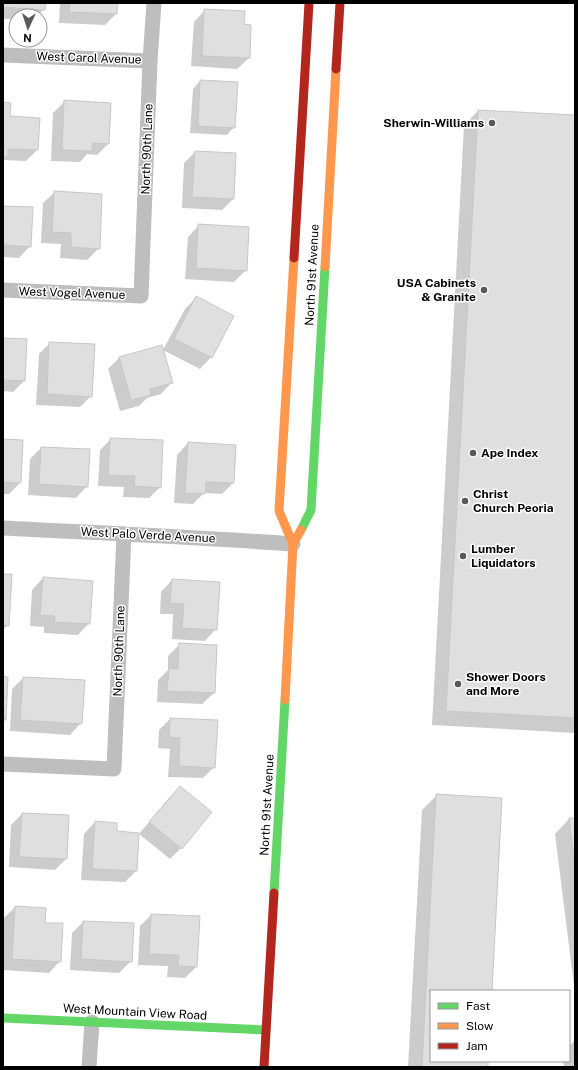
<svg xmlns="http://www.w3.org/2000/svg" width="578" height="1070" font-family="'Public Sans',sans-serif">
  <style>
    .shadow { fill: #0003 }
    .building { fill: #dfdfdf; stroke: #c7c7c7 }
    .lines { fill: none; stroke-linecap: round; stroke-linejoin: round }
    .street { stroke: #bebebe; stroke-width: 15 }
    .fast { stroke: #63d668; stroke-width: 9 }
    .slow { stroke: #ff974d; stroke-width: 9 }
    .jam { stroke: #b3261e; stroke-width: 9 }
    .poi-dot { fill: #595959; stroke: #fff; stroke-width: 1.5 }
    .labels { text-anchor: middle; dominant-baseline: central; stroke-width: 3; stroke-linejoin: round; paint-order: stroke }
    .street-label { font-size: 12px; fill: #000; stroke: #fff }
    .poi-label { font-size: 12px; font-weight: bold; fill: #000; stroke: #fff; text-anchor: start }
  </style>
  <rect width="100%" height="100%" fill="#fff"/>
  <!-- shadow -->
  <g class="shadow">
    <path d="M3 3H45L44 9 37 16H16V19H3Z"/>
    <path d="M60 3H117L116 14 105 25 59 23Z"/>
    <path d="M205 10 249 58 237 69 191 66 194 22Z"/>
    <path d="M200 81 234 127 227 135 190 133 193 89Z"/>
    <path d="M65 101 108 144 97 155 87 154 80 162 51 161 53 113Z"/>
    <path d="M3 103 9 117 37 150 26 161 4 160 3 161Z"/>
    <path d="M478 111 575 116V733L432 725 464 125Z"/>
    <path d="M195 152 235 154 233 199 222 210 182 208 184 163Z"/>
    <path d="M55 192 99 248 87 260 60 258 61 244 41 243 43 203Z"/>
    <path d="M3 207 30 246 19 258 3 257Z"/>
    <path d="M199 225 246 270 234 282 185 279 188 237Z"/>
    <path d="M197 297 211 357 200 369 163 350 185 309Z"/>
    <path d="M3 339 24 381 13 392 3 391Z"/>
    <path d="M50 343 91 396 80 407 36 405 39 354Z"/>
    <path d="M162 346 172 382 161 394 147 398 139 406 120 411 108 369 119 358Z"/>
    <path d="M111 439 160 487 149 498 123 497 124 487 98 486 100 450Z"/>
    <path d="M3 440 20 483 9 494H3Z"/>
    <path d="M188 443 233 483 222 494 204 493 193 504 174 503 177 455Z"/>
    <path d="M41 448 87 486 76 498 28 495 30 459Z"/>
    <path d="M3 575 8 625 3 630Z"/>
    <path d="M43 578 89 623 78 635 44 633V627L30 626 32 590Z"/>
    <path d="M172 580 216 629 205 641 172 639 173 614H160L161 592Z"/>
    <path d="M180 644 214 693 202 704 157 702 158 680 168 670V656Z"/>
    <path d="M23 678 81 723 70 735 10 731 12 689Z"/>
    <path d="M170 719 217 721 214 767 203 778 168 777 170 749 158 748 159 730Z"/>
    <path d="M180 787 211 812 181 848 170 859 139 834 169 798Z"/>
    <path d="M437 795 491 991H431V1061H487V1067H408L422 810Z"/>
    <path d="M22 814 66 859 55 870 9 867 11 825Z"/>
    <path d="M569 819H575V994L555 834Z"/>
    <path d="M95 822 116 832 136 871 125 882 81 880 84 834Z"/>
    <path d="M15 907 44 923 60 961 49 973 3 970 4 918Z"/>
    <path d="M151 915 196 967 185 978 167 977 168 966 138 965 140 926Z"/>
    <path d="M83 922 131 961 119 973 70 970 72 933Z"/>
    <path d="M575 1040V1067H564L563 1061H569V1046Z"/>
  </g>
  <!-- building -->
  <g class="building">
    <path d="M3 3H46L45 10 3 7Z"/>
    <path d="M70 3H118L117 14 69 12Z"/>
    <path d="M204 9 245 11 244 24 251 25 250 58 202 56Z"/>
    <path d="M200 80 238 82 235 128 198 126Z"/>
    <path d="M64 100 111 103 109 144 93 143 92 151 62 150Z"/>
    <path d="M3 102 11 103 10 116 40 118 38 150 8 149V157H3Z"/>
    <path d="M478 110 575 115V718L446 711Z"/>
    <path d="M195 151 236 153 234 199 192 197Z"/>
    <path d="M54 191 102 194 100 249 71 247V233L52 232Z"/>
    <path d="M3 206 33 207 31 247 3 245Z"/>
    <path d="M198 224 249 227 247 271 196 268Z"/>
    <path d="M196 296 234 316 212 358 174 339Z"/>
    <path d="M3 338 27 339 25 381 3 380Z"/>
    <path d="M49 342 95 344 92 397 47 394Z"/>
    <path d="M162 345 173 383 150 389 151 395 131 400 119 357Z"/>
    <path d="M110 438 163 440 161 488 134 486 135 476 108 475Z"/>
    <path d="M3 439 23 440 21 483 3 482Z"/>
    <path d="M188 442 236 445 234 483 206 482 205 494 185 493Z"/>
    <path d="M41 447 90 449 88 487 39 484Z"/>
    <path d="M3 574H12L9 626 3 625Z"/>
    <path d="M43 577 93 581 90 624 54 622 55 616 40 615Z"/>
    <path d="M172 579 220 582 217 630 182 628 184 604 170 603Z"/>
    <path d="M179 643 217 645 215 693 167 691 169 668 178 669Z"/>
    <path d="M3 676 8 677 6 720H3Z"/>
    <path d="M23 677 85 680 82 724 20 720Z"/>
    <path d="M170 718 218 720 215 768 179 766 180 738 169 737Z"/>
    <path d="M180 786 212 812 182 849 149 822Z"/>
    <path d="M436 794 502 798 492 991H431V1061H488V1067H422Z"/>
    <path d="M22 813 69 815 67 859 19 857Z"/>
    <path d="M569 818H575V869Z"/>
    <path d="M95 821 117 823V831L139 833 137 871 92 869Z"/>
    <path d="M15 906 46 908 45 923H63L61 962 12 959Z"/>
    <path d="M151 914 200 916 197 967 178 966 179 955 149 954Z"/>
    <path d="M83 921 134 923 132 962 81 959Z"/>
  </g>
  <g class="lines">
    <!-- street -->
    <g class="street">
      <path d="M3 55 150 61"/>
      <path d="M3 290 141 296 150 61 154 3"/>
      <path d="M3 528C100 533 196 537 293 544"/>
      <path d="M3 764 114 769 124 534"/>
      <path d="M89 1067 92 1022"/>
    </g>
    <!-- fast -->
    <g class="fast">
      <path d="M301 530 311 510 325 267"/>
      <path d="M274 893 285 700"/>
      <path d="M3 1018 266 1030"/>
    </g>
    <!-- slow -->
    <g class="slow">
      <path d="M325 267 336 69"/>
      <path d="M293 544 279 511 294 258"/>
      <path d="M285 700 293 544 301 530"/>
    </g>
    <!-- jam -->
    <g class="jam">
      <path d="M336 69 340 3"/>
      <path d="M294 258 309 3"/>
      <path d="M264 1067 274 893"/>
    </g>
  </g>
  <!-- markers -->
  <g class="poi-dot">
    <circle cx="492" cy="123" r="4"/>
    <circle cx="484" cy="290" r="4"/>
    <circle cx="473" cy="453" r="4"/>
    <circle cx="465" cy="501" r="4"/>
    <circle cx="463" cy="556" r="4"/>
    <circle cx="458" cy="684" r="4"/>
  </g>
  <g class="labels">
    <!-- street labels -->
    <g class="street-label">
      <text transform="translate(89 58) rotate(2)">West Carol Avenue</text>
      <text transform="translate(147 149) rotate(-88)">North 90th Lane</text>
      <text transform="translate(312 275) rotate(-87)">North 91st Avenue</text>
      <text transform="translate(72 293) rotate(2)">West Vogel Avenue</text>
      <text transform="translate(148 535) rotate(3)">West Palo Verde Avenue</text>
      <text transform="translate(119 651) rotate(-88)">North 90th Lane</text>
      <text transform="translate(267 805) rotate(-87)">North 91st Avenue</text>
      <text transform="translate(135 1012) rotate(3)">West Mountain View Road</text>
    </g>
    <!-- poi labels -->
    <g class="poi-label">
      <text x="484" y="123" text-anchor="end">Sherwin-Williams</text>
      <text x="476" y="283" text-anchor="end">USA Cabinets<tspan x="476" dy="14">&amp; Granite</tspan></text>
      <text x="481" y="453">Ape Index</text>
      <text x="473" y="494">Christ<tspan x="473" dy="14">Church Peoria</tspan></text>
      <text x="471" y="549">Lumber<tspan x="471" dy="14">Liquidators</tspan></text>
      <text x="466" y="677">Shower Doors<tspan x="466" dy="14">and More</tspan></text>
    </g>
  </g>
  <!-- border -->
  <rect width="578" height="1070" fill="none" stroke="#000000" stroke-width="8"/>
  <!-- legend -->
  <rect x="430" y="990" width="140" height="72" fill="#ffffff" stroke="#999999"/>
  <rect x="438" y="1003" width="20" height="6" fill="#63d668" stroke="#999999"/>
  <text x="466" y="1010" font-size="12" fill="#000000">Fast</text>
  <rect x="438" y="1023" width="20" height="6" fill="#ff974d" stroke="#999999"/>
  <text x="466" y="1030" font-size="12" fill="#000000">Slow</text>
  <rect x="438" y="1043" width="20" height="6" fill="#b3261e" stroke="#999999"/>
  <text x="466" y="1050" font-size="12" fill="#000000">Jam</text>
  <!-- north arrow -->
  <g transform="translate(28 28) rotate(183)"><circle r="19" fill="#ffffff" stroke="#999999"/>
  <path d="M0-3L7 15L0 10L-7 15Z" fill="#595959"/>
  <text y="-6" font-size="11" font-weight="bold" text-anchor="middle" fill="#000000">N</text>
  </g>
</svg>
